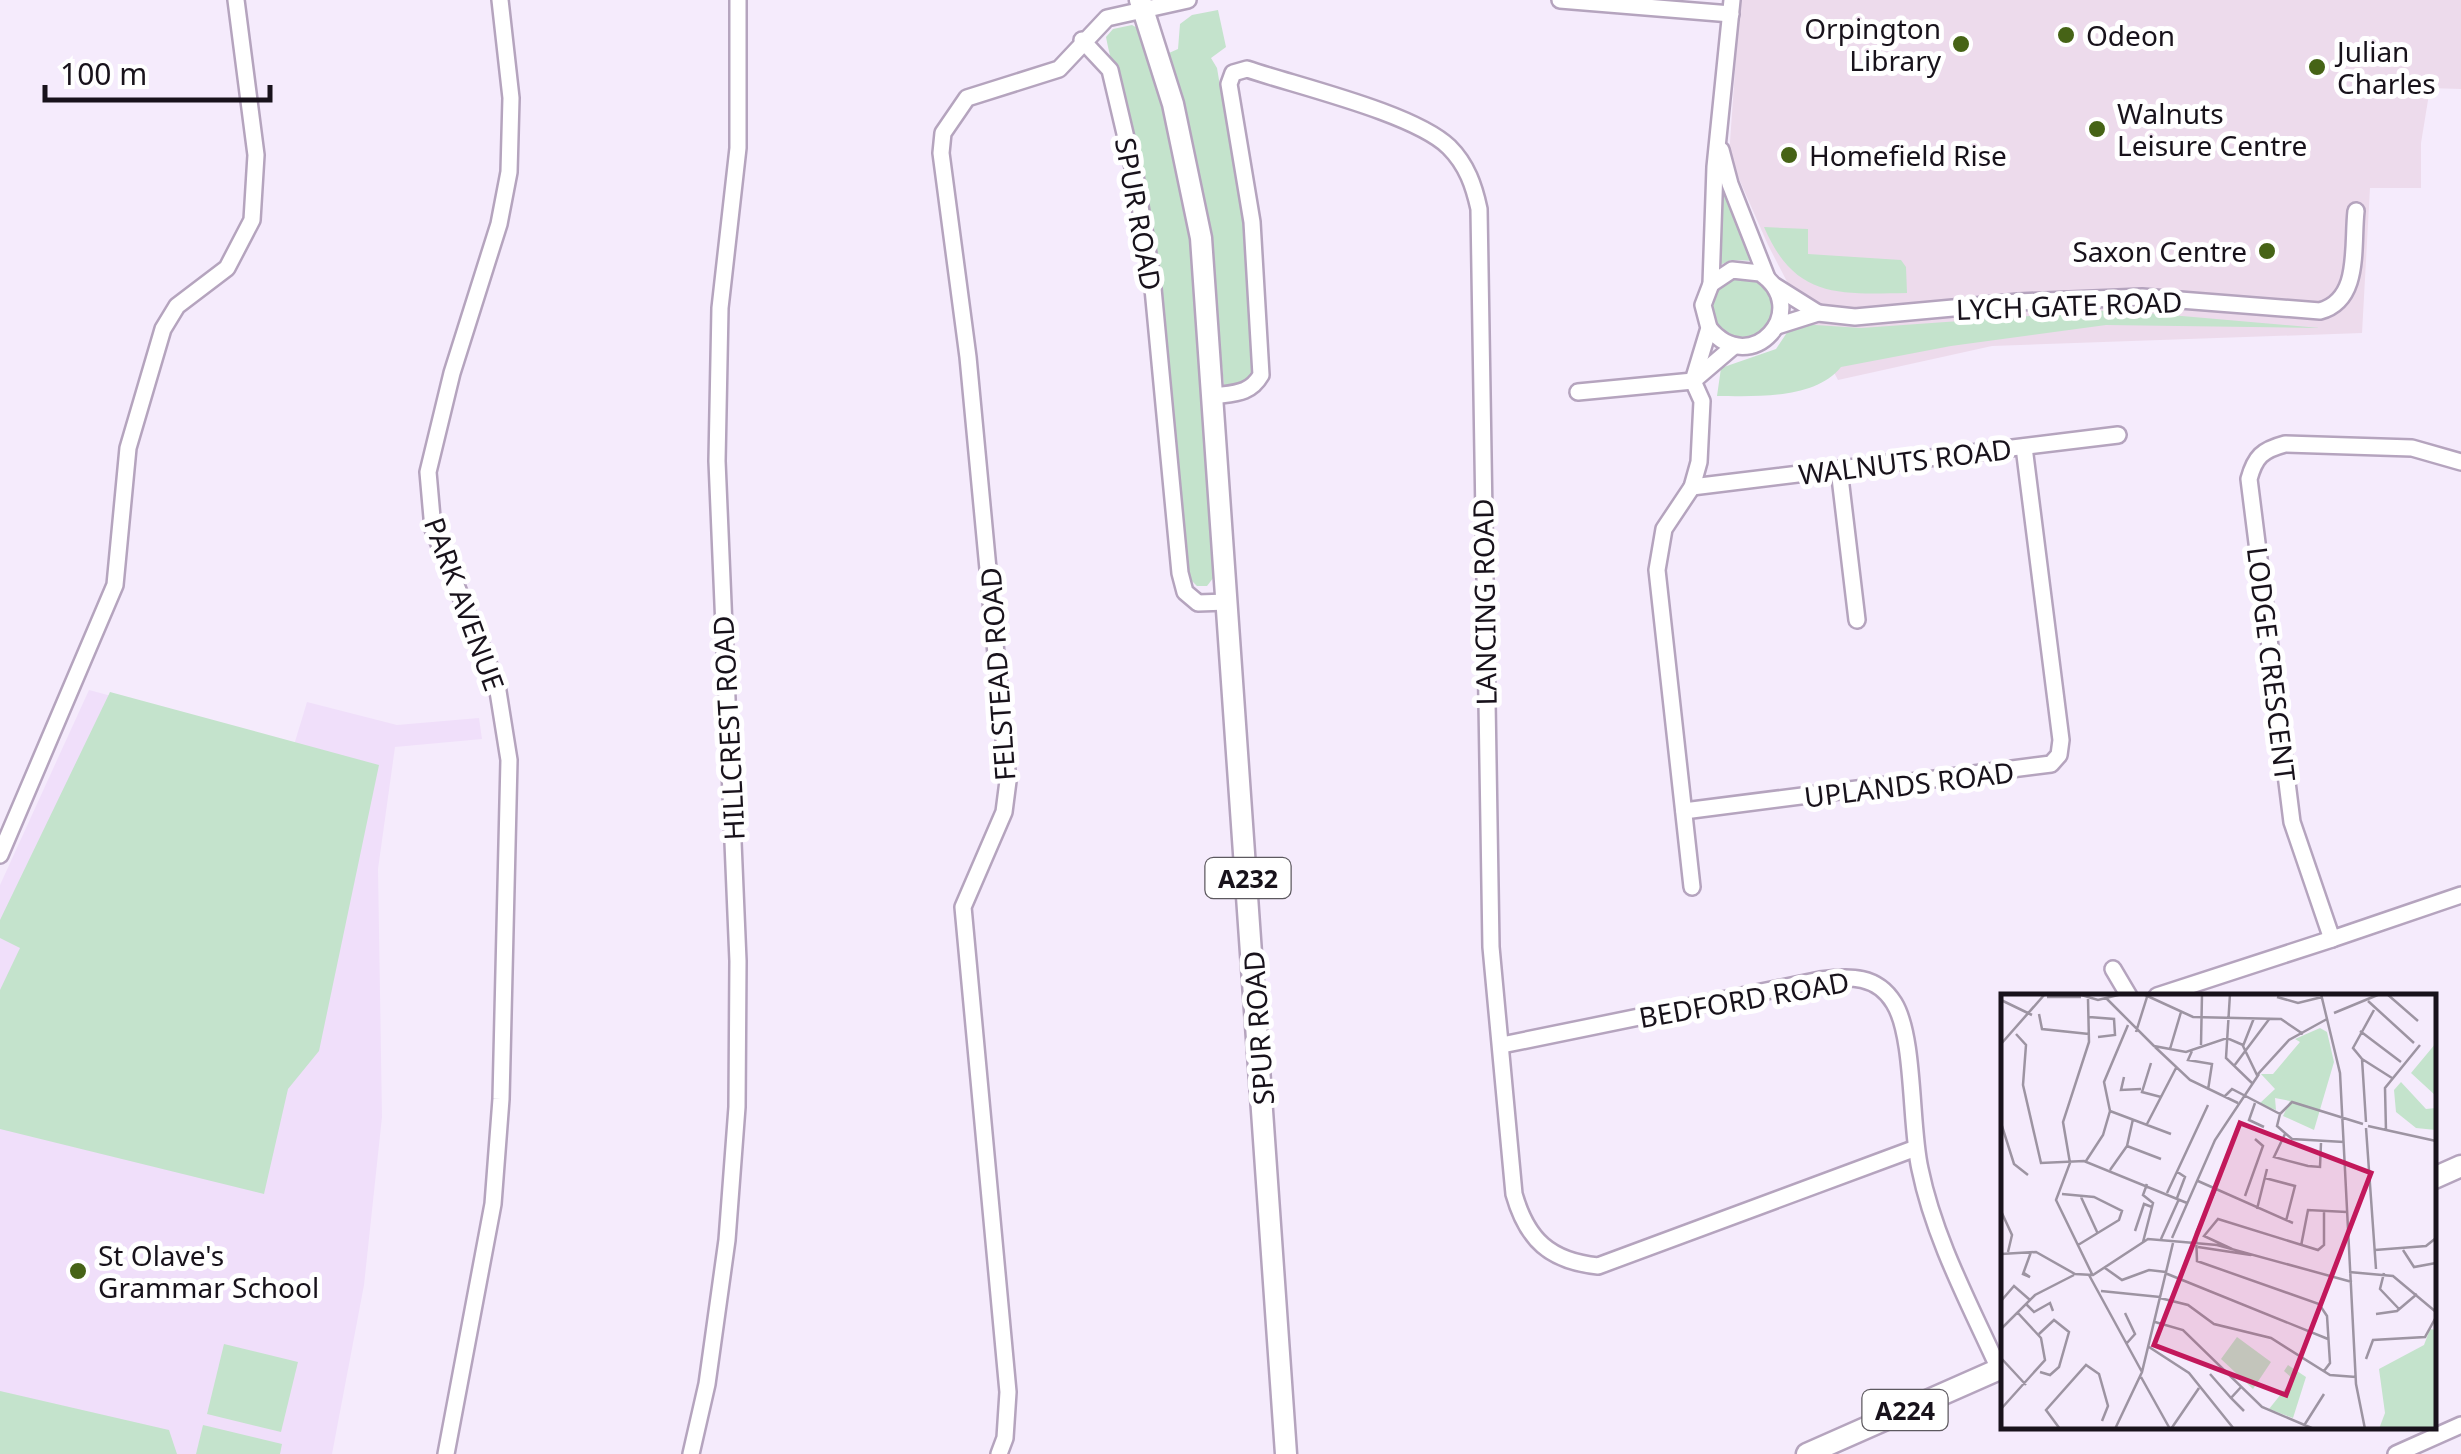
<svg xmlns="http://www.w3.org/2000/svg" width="2461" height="1454" font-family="'Noto Sans',sans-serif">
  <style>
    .commercial { fill: #eddbec }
    .built { fill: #f0dffa }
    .green { fill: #c4e3cc }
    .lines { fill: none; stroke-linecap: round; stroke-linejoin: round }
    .minor-casing { stroke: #b5a4be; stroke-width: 20 }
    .major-casing { stroke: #b5a4be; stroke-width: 25 }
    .minor { stroke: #fff; stroke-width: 15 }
    .major { stroke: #fff; stroke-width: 20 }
    .poi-dot { fill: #466316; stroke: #fff; stroke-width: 4 }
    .labels { text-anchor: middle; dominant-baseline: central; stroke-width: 10; stroke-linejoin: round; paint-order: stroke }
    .shield { fill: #fff; stroke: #5d595f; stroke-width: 2.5 }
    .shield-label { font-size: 25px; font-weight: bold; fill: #18121b }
    .poi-label { font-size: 28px; fill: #18121b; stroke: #fff; text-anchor: start }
    .street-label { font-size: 28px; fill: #18121b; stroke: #fff }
    .inset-road { fill: none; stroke: #9d94a2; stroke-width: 2.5 }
    .view { fill: #c2185b; fill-opacity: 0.15; stroke: #c2185b; stroke-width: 5 }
    .inset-edge { fill: none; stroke: #18121b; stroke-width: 5 }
  </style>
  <rect width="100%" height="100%" fill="#f5ebfc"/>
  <!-- commercial -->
  <path class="commercial" d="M1740 0H2461V89L2430 88 2421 143V188H2370L2362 333 1992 346 1838 380 1768 245 1729 156Z"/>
  <!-- built -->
  <path class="built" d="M89 690 294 745 307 702 397 725 479 718 482 739 395 747 378 869 382 1117 364 1285 332 1454H0V885Z"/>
  <!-- green -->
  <g class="green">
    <path d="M1218 10 1226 47 1211 58 1217 68 1245 234 1252 371 1249 382 1224 386 1210 241 1169 53 1178 49 1180 24 1192 15Z"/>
    <path d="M1132 25 1141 30 1177 164 1190 238 1217 573 1207 586H1197L1188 577 1155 244 1108 47 1106 37 1113 29Z"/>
    <path d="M1721 177 1757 261 1731 260 1716 267Z"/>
    <path d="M1764 227 1808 229V254L1901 260 1906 267 1907 293C1838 294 1795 299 1764 227Z"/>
    <circle cx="1742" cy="307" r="30"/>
    <path d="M2113 310 2320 328 2106 325 1951 346 1841 367C1814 400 1755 396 1717 396L1721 368 1776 349 1788 331 1800 324 1861 328Z"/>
    <path d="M110 692 379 765 319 1051 288 1089 264 1194 0 1129V990L20 948 0 938V920Z"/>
    <path d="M224 1344 298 1362 281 1432 207 1414Z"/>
    <path d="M0 1391 169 1430 177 1454H0Z"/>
    <path d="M203 1425 282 1444 280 1454H196Z"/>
  </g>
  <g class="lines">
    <defs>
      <g id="minor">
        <path d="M1560 0 1731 14"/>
        <path d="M1082 40 1110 70 1135 176 1152 278 1180 573 1185 592 1198 603 1227 602"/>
        <path d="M1721 150 1730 184 1767 278"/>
        <path d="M1775 286 1818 313"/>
        <path d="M1777 326 1818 313 1855 317 2018 302 2142 297 2320 311C2361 300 2352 247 2356 211"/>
        <path d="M1709 328C1751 380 1814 309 1760 273L1732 270 1711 284"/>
        <path d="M1578 392 1693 381 1734 346"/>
        <path d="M1214 396C1235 393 1250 394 1261 375L1252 222 1229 84 1233 73 1247 69C1297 86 1414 113 1449 147 1467 165 1474 186 1479 209L1491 947 1514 1194C1527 1240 1550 1261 1598 1266L1916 1148"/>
        <path d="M2461 462 2412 448 2285 444C2262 450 2255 457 2249 479L2292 822 2332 939 2461 895"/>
        <path d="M1839 469 1857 620"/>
        <path d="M1692 487 2118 435"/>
        <path d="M1684 811 2051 764 2059 755 2061 740 2024 447"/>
        <path d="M0 855 115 585 128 448 163 329 177 306 227 268 252 220 256 155 236 0"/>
        <path d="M1692 887 1657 570 1664 529 1692 487 1699 462 1702 401 1693 381 1709 328 1703 305 1711 284 1715 167 1732 0"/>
        <path d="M2113 969 2129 996"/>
        <path d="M2157 996 2332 939"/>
        <path d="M1502 1045 1820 980C1850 976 1877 975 1894 1003 1915 1037 1910 1126 1920 1169 1934 1238 1970 1305 1999 1369"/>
        <path d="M446 1454 493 1204 501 1099 509 760 497 685 433 529 428 472 452 373 499 224 509 172 511 98 500 0"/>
        <path d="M691 1454 707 1384 727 1240 737 1107 738 961 717 461 720 308 738 148V0"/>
        <path d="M999 1454 1005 1438 1008 1392 963 907 1004 812 1008 781 968 357 941 153 943 133 967 98 1059 69 1107 18 1188 0"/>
        <path d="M2396 1454 2461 1425"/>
      </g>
      <g id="major">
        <path d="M1140 0 1173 104 1201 238 1286 1454"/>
        <path d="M2434 1178 2461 1166"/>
        <path d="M1807 1454 2004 1367"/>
      </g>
    </defs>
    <!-- minor casing -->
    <use href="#minor" class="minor-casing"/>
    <!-- major casing -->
    <use href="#major" class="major-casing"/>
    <!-- minor -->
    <use href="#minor" class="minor"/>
    <!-- major -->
    <use href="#major" class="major"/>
  </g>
  <!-- markers -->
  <g class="poi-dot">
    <circle cx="2066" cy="35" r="10"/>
    <circle cx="1961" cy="44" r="10"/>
    <circle cx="2317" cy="67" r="10"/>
    <circle cx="2097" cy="129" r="10"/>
    <circle cx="1789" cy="155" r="10"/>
    <circle cx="2267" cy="251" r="10"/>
    <circle cx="78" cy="1271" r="10"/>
  </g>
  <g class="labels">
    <!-- shield labels -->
    <g class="shield">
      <rect x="1205.5" y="858" width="85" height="40" rx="8"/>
      <rect x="1862.5" y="1390" width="85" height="40" rx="8"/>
    </g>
    <g class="shield-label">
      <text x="1248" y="878">A232</text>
      <text x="1905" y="1410">A224</text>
    </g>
    <!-- poi labels -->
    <g class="poi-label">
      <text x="1941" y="28" text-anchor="end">Orpington<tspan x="1941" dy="32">Library</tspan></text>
      <text x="2086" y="35">Odeon</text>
      <text x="2337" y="51">Julian<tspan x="2337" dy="32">Charles</tspan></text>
      <text x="2117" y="113">Walnuts<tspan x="2117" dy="32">Leisure Centre</tspan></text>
      <text x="1809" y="155">Homefield Rise</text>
      <text x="2247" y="251" text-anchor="end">Saxon Centre</text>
      <text x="98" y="1255">St Olave's<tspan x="98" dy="32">Grammar School</tspan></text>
    </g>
    <!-- street labels -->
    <g class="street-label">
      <text transform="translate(1139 214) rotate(80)">SPUR ROAD</text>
      <text transform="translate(2069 305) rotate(-2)">LYCH GATE ROAD</text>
      <text transform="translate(1905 461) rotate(-7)">WALNUTS ROAD</text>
      <text transform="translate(1484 602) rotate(-91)">LANCING ROAD</text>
      <text transform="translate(465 604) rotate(70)">PARK AVENUE</text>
      <text transform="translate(2272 664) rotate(83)">LODGE CRESCENT</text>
      <text transform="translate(997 674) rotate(-94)">FELSTEAD ROAD</text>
      <text transform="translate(728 728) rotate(-93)">HILLCREST ROAD</text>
      <text transform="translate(1909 784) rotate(-7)">UPLANDS ROAD</text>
      <text transform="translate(1744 999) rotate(-10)">BEDFORD ROAD</text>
      <text transform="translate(1258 1028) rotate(-94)">SPUR ROAD</text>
    </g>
  </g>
  <!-- overview -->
  <g transform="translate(2001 994)">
    <rect width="435" height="435" fill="#f5ebfc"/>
    <path d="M319 34 326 38 333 68 313 136 282 122 289 107 274 104 275 116 258 110 274 95 260 80H272L299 48 294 45ZM435 49V102L410 79ZM400 88 425 115 435 114V136L415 134 395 118 393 96ZM429 335 435 336V435H378L384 419 378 375 423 351ZM236 343 270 368 252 395 220 365ZM287 371 305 383 292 424 268 415 292 385 283 377Z" fill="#c4e3cc"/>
    <path class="inset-road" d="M77 0 97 6 121 0M142 0 192 23 280 25 302 40M229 0 225 64 252 90M320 0 339 79 355 390 364 435M386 0 417 27M46 3H80M276 3 297 9 321 3M87 5 88 48 62 128 69 169 55 206 91 280M106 5 153 52 185 58 226 44 242 51M0 6 31 21M367 7 413 49M333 19 379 0M38 20 41 35 88 40M88 23 113 25 114 41 97 43M253 24 242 52 256 81 288 46 326 25M359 37 400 68M135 38 146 3M15 40 25 51 22 91 40 169 83 167 186 209M0 50 44 0M200 51 201 0M154 53 189 86 237 109M169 55 180 18M191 57 187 66 211 70 207 96M361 65 391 84M150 69 141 98 160 103M233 72 269 24M123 83 120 96 140 95M223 103 231 95 279 120M254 109 248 126 263 133M109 117 170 140M279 120 291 108 362 130M279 120 276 132 291 145 343 148M365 128 361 65 352 54 373 16M0 129 13 170 27 181M146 130 175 74M367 132 435 147M365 134 375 275M385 137 384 94 419 51M284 140 273 163 307 172 319 173 320 149M126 152 160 165M85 167 102 141 109 117 103 88 127 31M109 176 126 152 132 125M175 177 184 183 176 204M264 184 294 192 285 227M197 187 292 229M215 195 195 239 196 267 318 310 326 322 329 369 323 377M166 199 207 111M61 200 93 203 121 217 118 226 77 251M244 202 262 152 254 145M80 203 97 240M256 215 266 175M0 217 11 241 7 258M134 237 143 210 151 213M171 244 214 146 258 80M160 245 178 205M142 248 152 209 142 201 146 190M182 248 216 251 351 288M300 252 307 216 346 218M197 253 250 261M231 255 203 242 217 225 317 256 323 251V218M374 256 425 252 435 244M402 256 413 273 435 269M0 260 35 258 74 280 92 281 147 245 182 248M104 274 121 286 148 276 165 278M348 278 392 282 435 318M23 279 29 283 22 280 30 258M164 279 327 345M383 279 379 295 399 316M88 281 141 378M100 297 159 303M159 304 187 311 213 330 270 344 329 381 355 383M0 307 13 292 29 306M25 310 33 318 49 309 52 317M124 319 134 340 126 349M375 320 396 317 416 300M154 328 182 336 261 413 313 435M0 335 34 301 73 281M38 340 53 326 68 338 58 373 49 381 39 378M148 353 188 379 233 435M0 364 25 391M365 365 372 346 424 343 435 323M209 380 230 404M140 383 169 435M241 392 230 404 243 417M0 415 44 366 40 344 16 318M304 430 323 400M59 435 45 416 85 371 98 380 107 412 101 427M114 435 141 378 172 249M170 435 198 394"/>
    <path class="view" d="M239 129 370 179 285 401 153 351Z"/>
    <rect width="435" height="435" class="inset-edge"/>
  </g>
  <!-- scale -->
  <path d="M45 85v15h225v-15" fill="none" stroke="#18121b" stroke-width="5"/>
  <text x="60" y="85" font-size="30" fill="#18121b" stroke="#ffffff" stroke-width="8" paint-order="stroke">100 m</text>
</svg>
